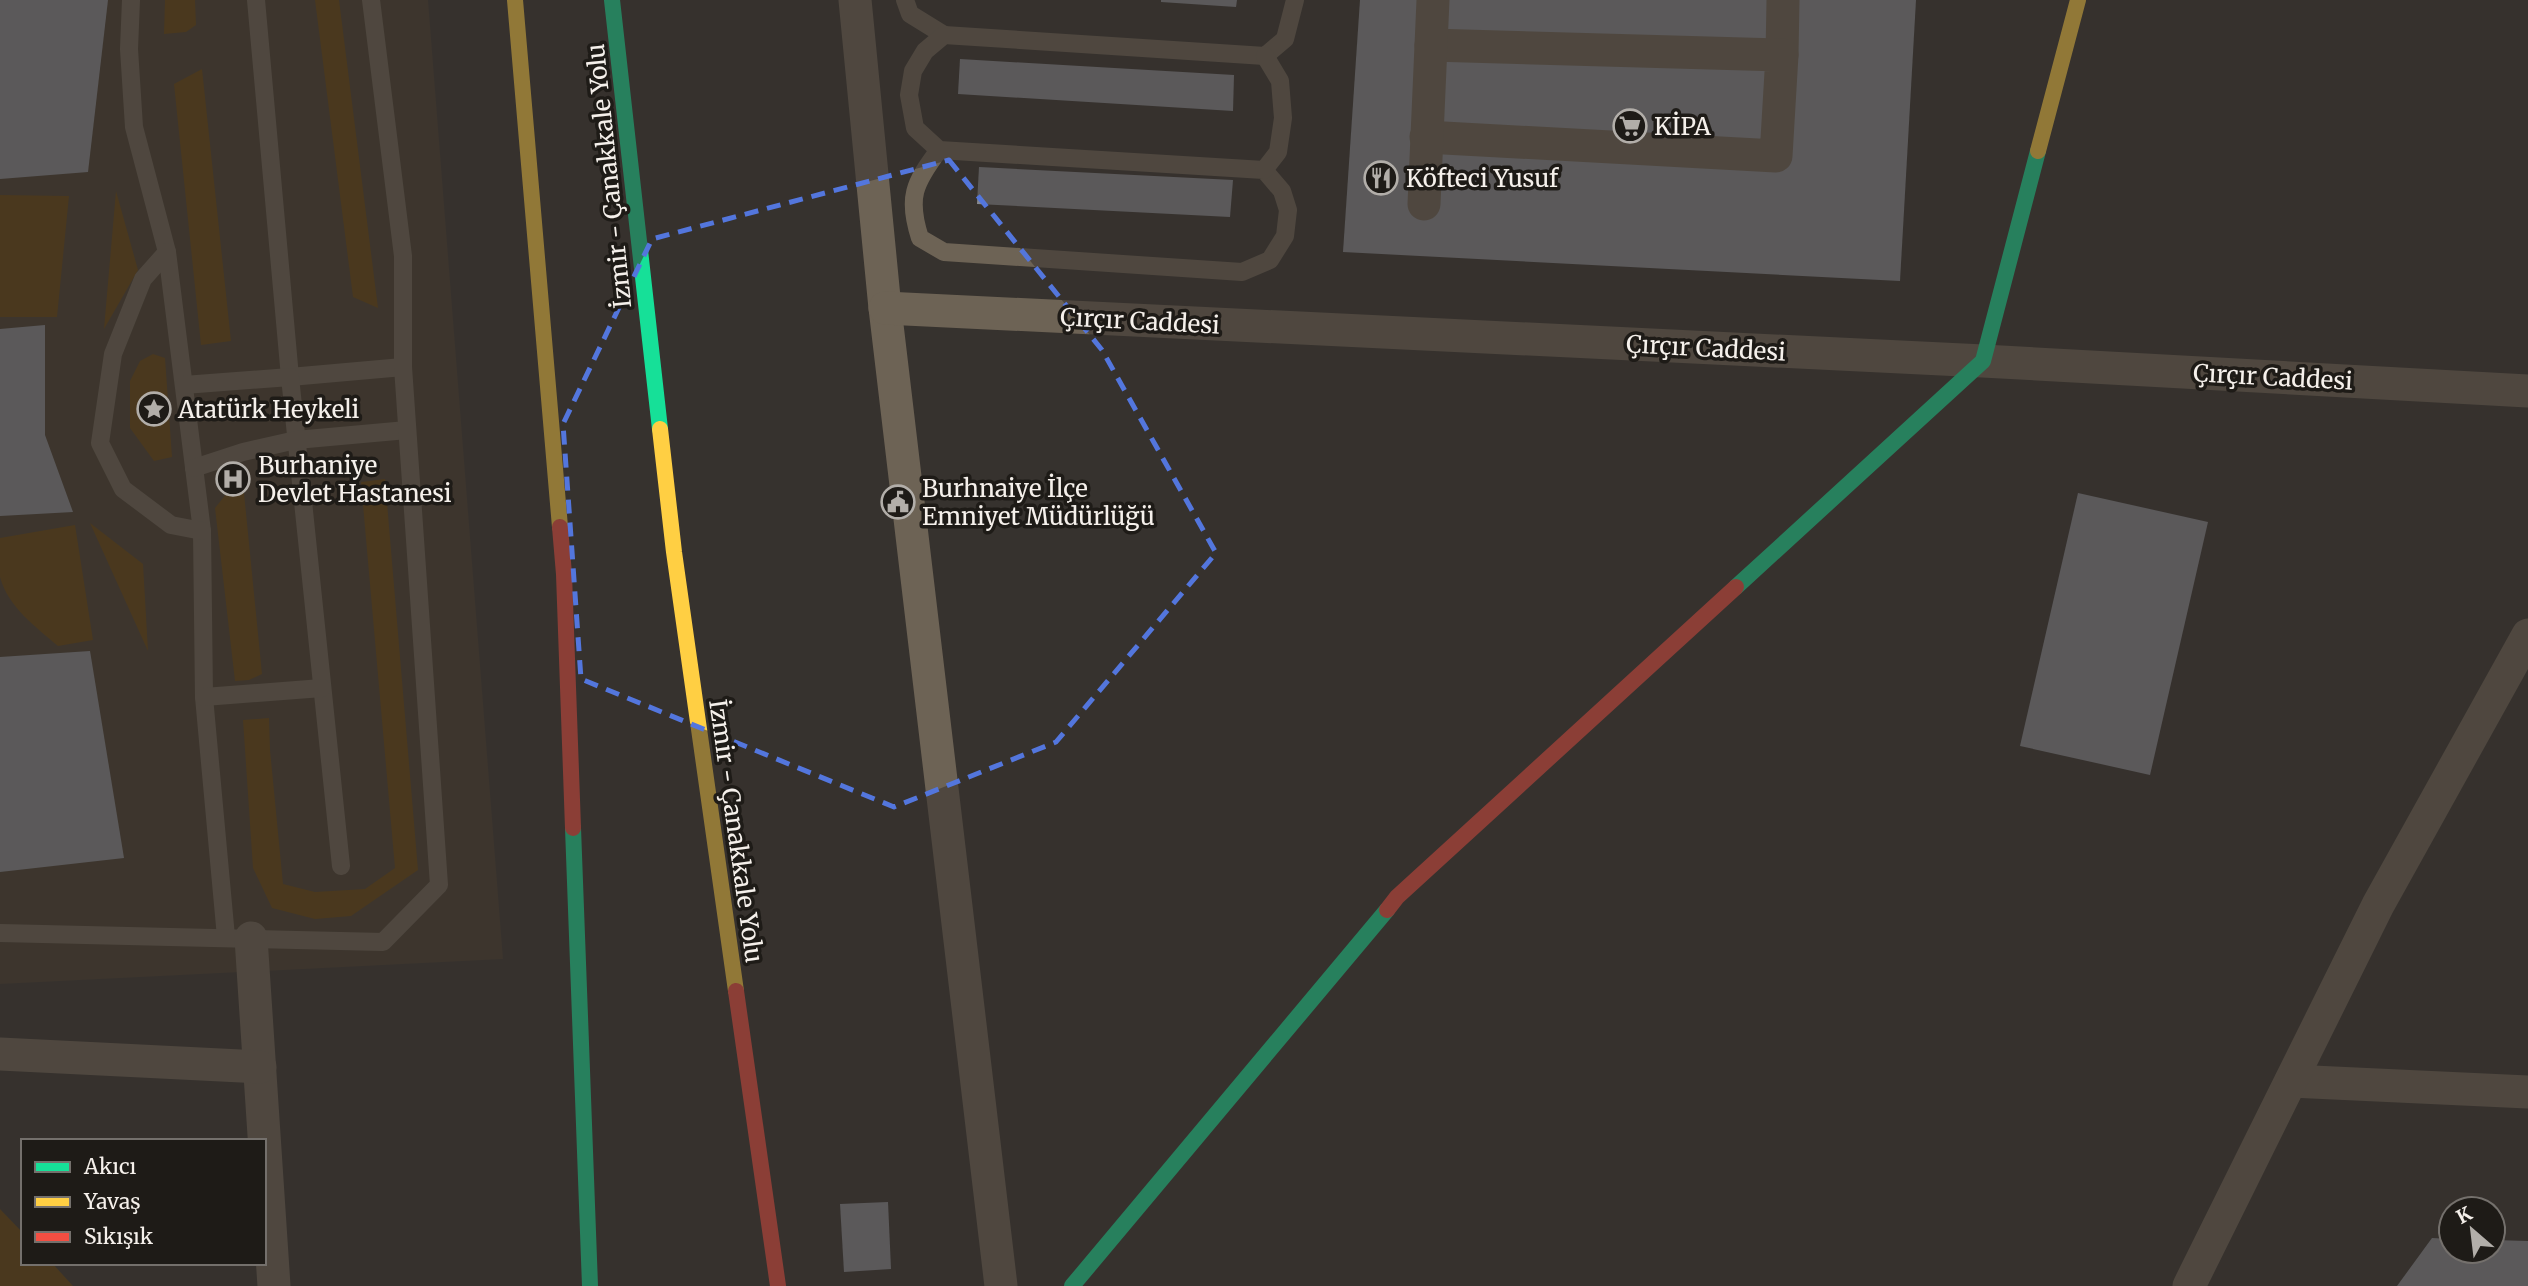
<svg xmlns="http://www.w3.org/2000/svg" width="2528" height="1286" font-family="Merriweather,serif">
  <style>
    .built { fill: #453b2e }
    .green { fill: #62410c }
    .building { fill: #878a91 }
    .lines { fill: none; stroke-linecap: round; stroke-linejoin: round }
    .lane { stroke: #6d6355; stroke-width: 18 }
    .street { stroke: #6d6355; stroke-width: 33 }
    .fast { stroke: #16e098; stroke-width: 16 }
    .slow { stroke: #ffcf43; stroke-width: 16 }
    .jam { stroke: #f24e42; stroke-width: 16 }
    .marked { fill: none; stroke: #5376dd; stroke-width: 5; stroke-dasharray: 14 9; stroke-linejoin: round }
    .labels { text-anchor: middle; dominant-baseline: central; stroke-width: 7; stroke-linejoin: round; paint-order: stroke }
    .poi-label { font-size: 24px; fill: #f5f0eb; stroke: #1e1b17; text-anchor: start }
    .street-label { font-size: 24px; fill: #f5f0eb; stroke: #1e1b17 }
  </style>
  <rect width="100%" height="100%" fill="#36322e"/>
  <!-- built -->
  <path class="built" d="M0 0H428L503 959 0 984Z"/>
  <!-- green -->
  <g class="green">
    <path d="M165 0H195L196 25 186 32 164 34Z"/>
    <path d="M315 0H339L378 308 353 297Z"/>
    <path d="M202 69 231 341 201 345 174 84Z"/>
    <path d="M116 191 138 270 104 329Z"/>
    <path d="M0 195 69 196 57 317H0Z"/>
    <path d="M153 354 165 358 172 457 154 461 130 428V381L140 361Z"/>
    <path d="M385 479 418 870 351 916 315 919 272 908 253 868 243 720 269 718 270 750 283 884 315 892 365 889 395 868 361 482Z"/>
    <path d="M243 483 262 674 249 680 235 681 215 508 227 493Z"/>
    <path d="M90 523 143 564 148 651Z"/>
    <path d="M75 525 93 640 58 646C36 627 8 607 0 577 0 566 0 550 0 538Z"/>
    <path d="M0 1209 23 1233V1263H52L73 1286H0Z"/>
  </g>
  <!-- building -->
  <g class="building">
    <path d="M0 0H108L88 172 0 179Z"/>
    <path d="M1161 0H1237L1236 7 1161 2Z"/>
    <path d="M1360 0H1916L1900 281 1343 252Z"/>
    <path d="M960 59 1234 75 1233 111 958 94Z"/>
    <path d="M979 167 1233 180 1230 217 977 204Z"/>
    <path d="M45 325V435L73 512 0 516V329Z"/>
    <path d="M2078 493 2208 522 2150 775 2020 746Z"/>
    <path d="M90 651 124 858 0 872V657Z"/>
    <path d="M888 1202 891 1269 844 1272 840 1204Z"/>
    <path d="M2432 1238 2451 1239V1251H2493V1240L2528 1241V1286H2397Z"/>
  </g>
  <g class="lines">
    <!-- lane -->
    <g class="lane">
      <path d="M131 0 129 49 134 127 167 252 202 531 204 697 226 937"/>
      <path d="M256 0 290 377 403 367"/>
      <path d="M905 0 910 14 944 35"/>
      <path d="M939 150C914 183 907 198 920 238L944 252 1242 272 1270 260 1285 236 1288 210 1282 191 1264 170 939 150 915 128 909 95 913 71 925 51 944 35 1265 56 1285 39 1295 0"/>
      <path d="M1264 170 1278 152 1283 118 1280 81 1265 56"/>
      <path d="M167 252 143 279 113 354 100 443 123 489 171 525 202 531"/>
      <path d="M184 385 290 377 341 866"/>
      <path d="M194 468 243 452 296 440 407 430"/>
      <path d="M204 697 322 688"/>
      <path d="M0 933 383 942 439 885 403 367V256L371 0"/>
    </g>
    <!-- street -->
    <g class="street">
      <path d="M855 0 885 308 1001 1286"/>
      <path d="M1782 55 1783 0"/>
      <path d="M1426 137 1776 156 1782 55 1431 45"/>
      <path d="M1424 204 1433 0"/>
      <path d="M885 308 1983 361 2528 391"/>
      <path d="M251 938 274 1286"/>
      <path d="M0 1054 260 1067"/>
      <path d="M2291 1081 2528 1092"/>
      <path d="M2189 1286 2378 905 2528 635"/>
    </g>
    <!-- fast -->
    <g class="fast">
      <path d="M612 0 660 429"/>
      <path d="M1736 587 1983 361 2038 151"/>
      <path d="M573 828 590 1286"/>
      <path d="M1072 1286 1387 910"/>
    </g>
    <!-- slow -->
    <g class="slow">
      <path d="M515 0 560 527"/>
      <path d="M2038 151 2078 0"/>
      <path d="M660 429 674 552 736 991"/>
    </g>
    <!-- jam -->
    <g class="jam">
      <path d="M560 527 564 574 573 828"/>
      <path d="M1387 910 1397 897 1736 587"/>
      <path d="M736 991 778 1286"/>
    </g>
  </g>
  <!-- marked area -->
  <path d="M0 0H2528V1286H0ZM949 160 1102 350 1216 553 1056 742 894 807 581 679 563 424 652 239Z" fill="#36322e" fill-opacity=".55" fill-rule="evenodd"/>
  <path class="marked" d="M949 160 1102 350 1216 553 1056 742 894 807 581 679 563 424 652 239Z"/>
  <!-- icons -->
  <defs>
    <symbol id="supermarket-ring" viewBox="-11 -11 22 22"><circle r="9.5" fill="#1e1b17" stroke="#b2aea9" stroke-width="1.5"/><path d="M-6-5.5h2.5l.6 2H6L4.5 2H-2.5L-4.4-4H-6ZM-1.5 3.2a1.3 1.3 0 1 0 .1 0ZM3 3.2a1.3 1.3 0 1 0 .1 0Z" fill="#b2aea9"/></symbol>
    <symbol id="restaurant-ring" viewBox="-11 -11 22 22"><circle r="9.5" fill="#1e1b17" stroke="#b2aea9" stroke-width="1.5"/><path d="M-5-6h1v4h1v-4h1v4h1v-4h1v5L-1.5 .5V6h-2V.5L-5-1ZM5-6V6H3V1.5H1.5Q1.5-4 5-6Z" fill="#b2aea9"/></symbol>
    <symbol id="sight-ring" viewBox="-11 -11 22 22"><circle r="9.5" fill="#1e1b17" stroke="#b2aea9" stroke-width="1.5"/><path d="M0-6L1.8-2.2L6-1.7L2.9 1.2L3.7 5.4L0 3.3L-3.7 5.4L-2.9 1.2L-6-1.7L-1.8-2.2Z" fill="#b2aea9"/></symbol>
    <symbol id="hospital-ring" viewBox="-11 -11 22 22"><circle r="9.5" fill="#1e1b17" stroke="#b2aea9" stroke-width="1.5"/><path d="M-5-5h3v3.5h4V-5h3V5h-3V1.5h-4V5h-3Z" fill="#b2aea9"/></symbol>
    <symbol id="civic-ring" viewBox="-11 -11 22 22"><circle r="9.5" fill="#1e1b17" stroke="#b2aea9" stroke-width="1.5"/><path d="M-.6-6.5H3V-4.5H.6V-3L4-1V1h2V6H-6V1h2V-1L-.6-3ZM-1.2 2.5V6h2.4V2.5Z" fill="#b2aea9"/></symbol>
  </defs>
  <g fill-rule="evenodd">
    <use href="#supermarket-ring" x="1611" y="107" width="38" height="38"/>
    <use href="#restaurant-ring" x="1362" y="159" width="38" height="38"/>
    <use href="#sight-ring" x="135" y="390" width="38" height="38"/>
    <use href="#hospital-ring" x="214" y="460" width="38" height="38"/>
    <use href="#civic-ring" x="879" y="483" width="38" height="38"/>
  </g>
  <g class="labels">
    <!-- poi labels -->
    <g class="poi-label">
      <text x="1654" y="126">KİPA</text>
      <text x="1406" y="178">Köfteci Yusuf</text>
      <text x="178" y="409">Atatürk Heykeli</text>
      <text x="258" y="465">Burhaniye<tspan x="258" dy="28">Devlet Hastanesi</tspan></text>
      <text x="922" y="488">Burhnaiye İlçe<tspan x="922" dy="28">Emniyet Müdürlüğü</tspan></text>
    </g>
    <!-- street labels -->
    <g class="street-label">
      <text transform="translate(609 176) rotate(-96)">İzmir - Çanakkale Yolu</text>
      <text transform="translate(1140 321) rotate(3)">Çırçır Caddesi</text>
      <text transform="translate(1706 348) rotate(3)">Çırçır Caddesi</text>
      <text transform="translate(2273 377) rotate(3)">Çırçır Caddesi</text>
      <text transform="translate(736 831) rotate(82)">İzmir - Çanakkale Yolu</text>
    </g>
  </g>
  <!-- legend -->
  <rect x="21" y="1139" width="245" height="126" fill="#1e1b17" stroke="#74706c" stroke-width="2"/>
  <rect x="35" y="1162" width="35" height="10" fill="#16e098" stroke="#74706c" stroke-width="2"/>
  <text x="84" y="1174" font-size="21" fill="#f5f0eb">Akıcı</text>
  <rect x="35" y="1197" width="35" height="10" fill="#ffcf43" stroke="#74706c" stroke-width="2"/>
  <text x="84" y="1209" font-size="21" fill="#f5f0eb">Yavaş</text>
  <rect x="35" y="1232" width="35" height="10" fill="#f24e42" stroke="#74706c" stroke-width="2"/>
  <text x="84" y="1244" font-size="21" fill="#f5f0eb">Sıkışık</text>
  <!-- north arrow -->
  <g transform="translate(2472 1230) rotate(332)"><circle r="33" fill="#1e1b17" stroke="#74706c" stroke-width="2"/>
  <path d="M0-5L12 26L0 18L-12 26Z" fill="#b2aea9"/>
  <text y="-10" font-size="19" font-weight="bold" text-anchor="middle" fill="#f5f0eb">K</text>
  </g>
</svg>
